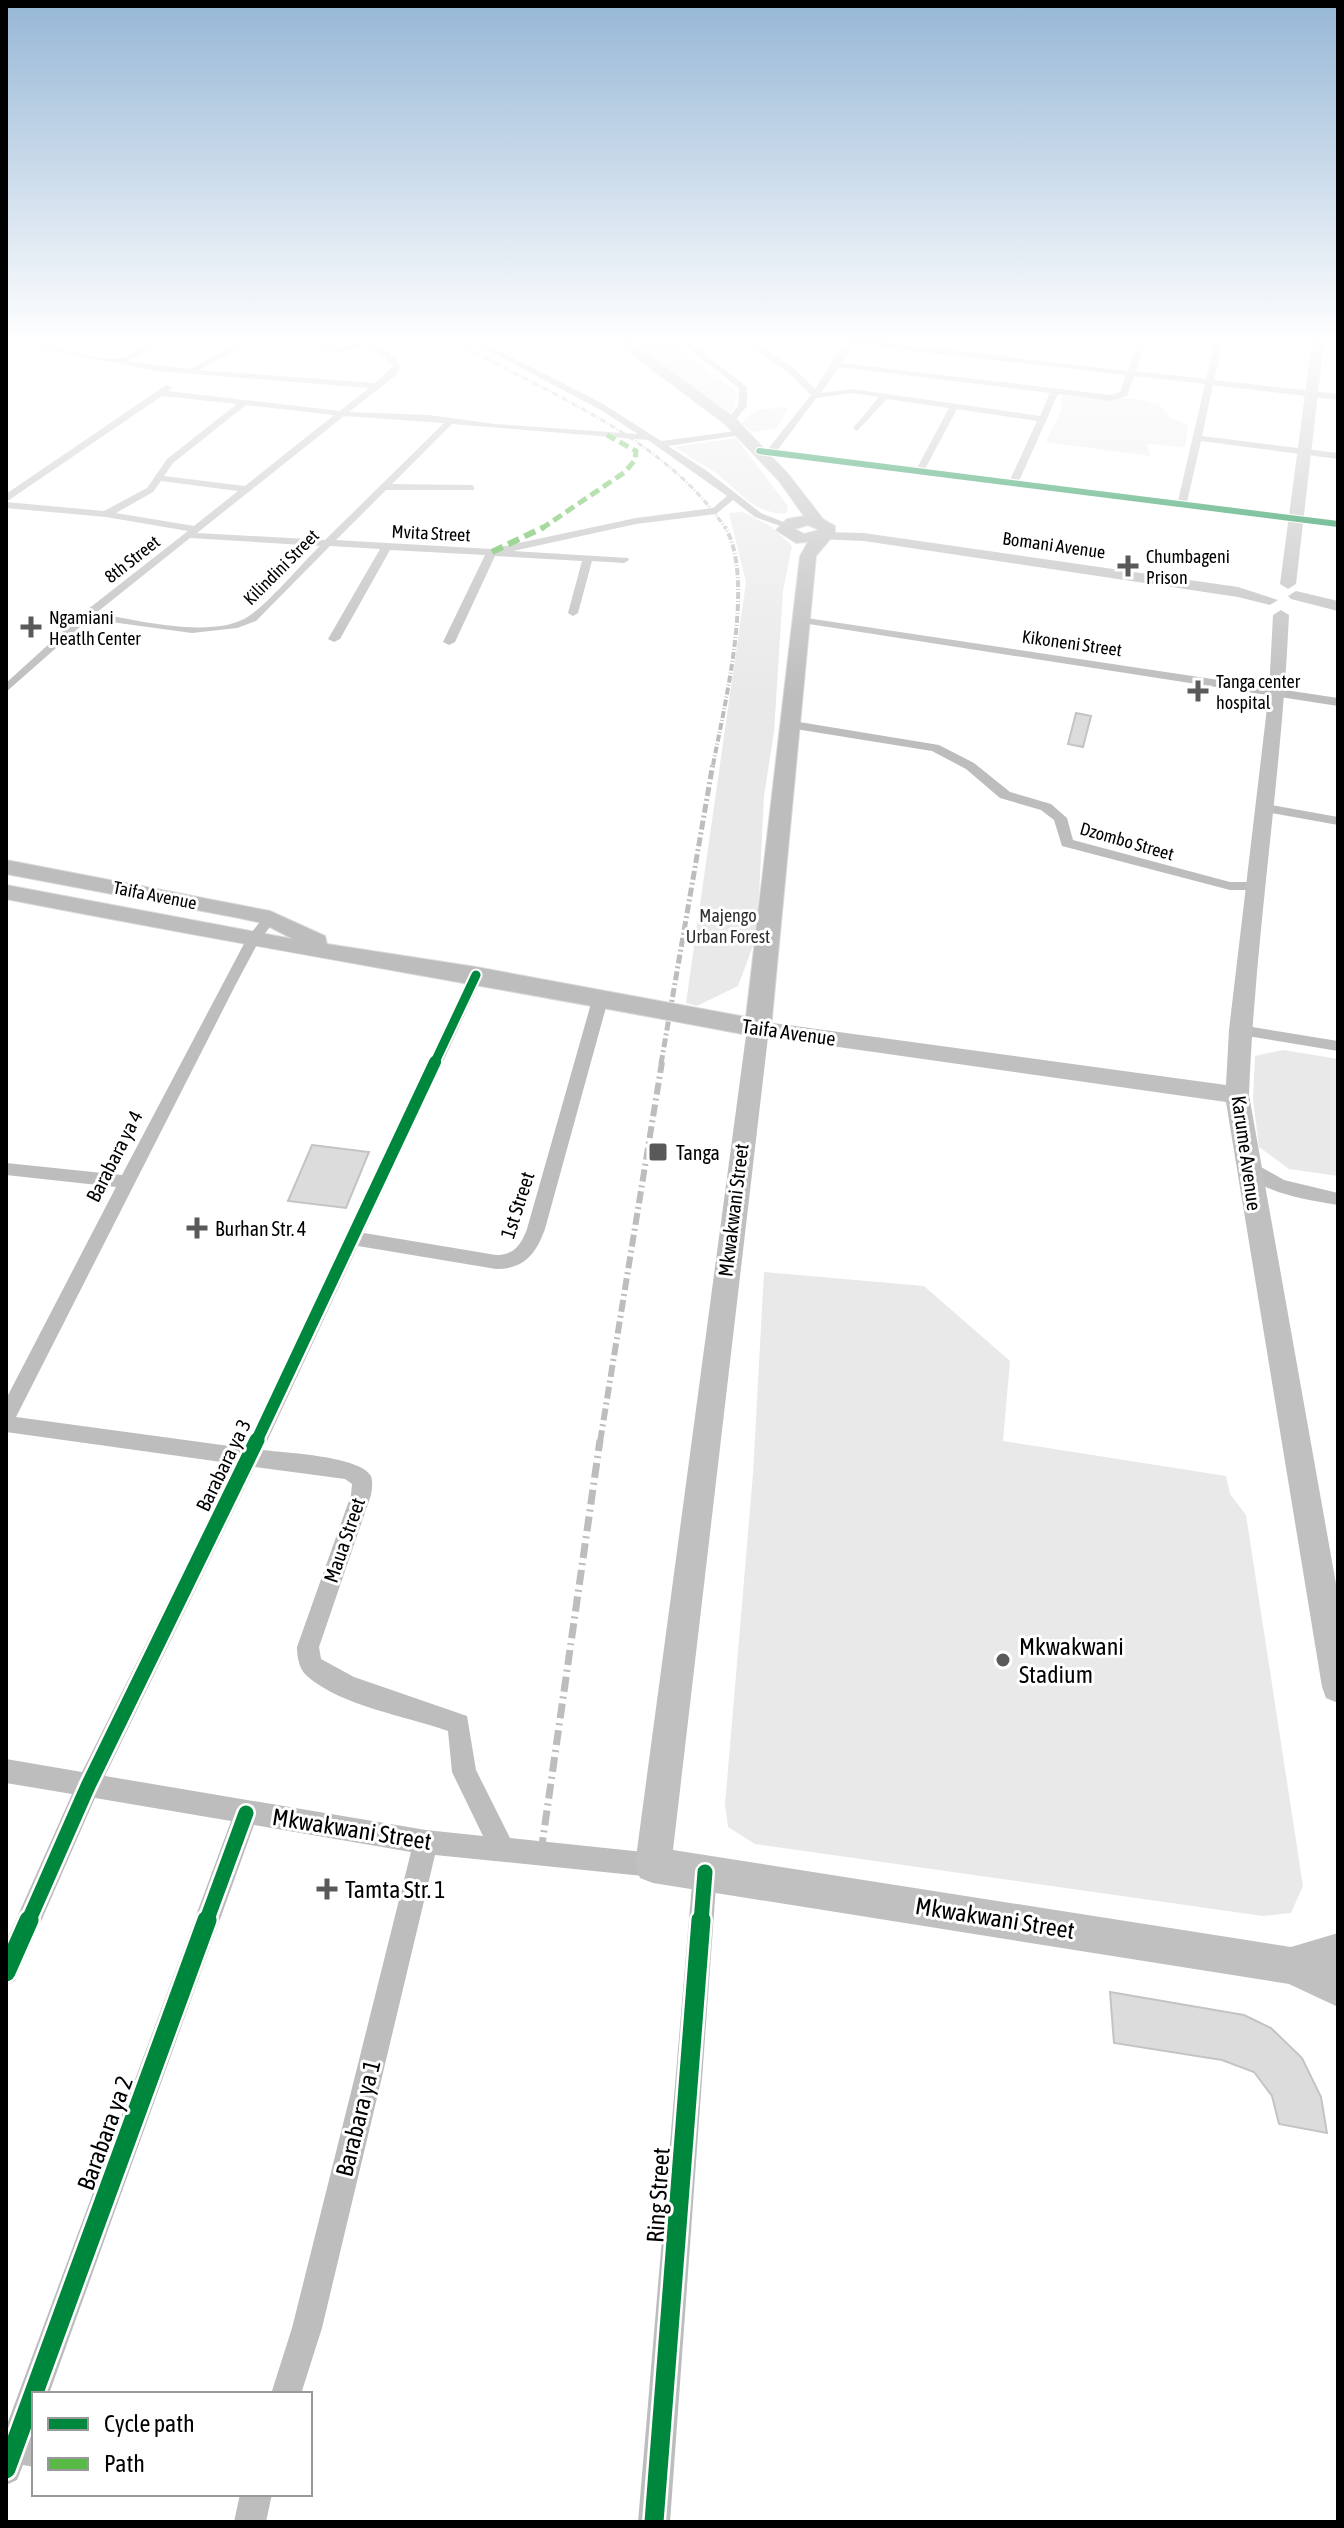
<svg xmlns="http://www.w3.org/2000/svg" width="1344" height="2528" font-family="'Asap Condensed',sans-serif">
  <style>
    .green { fill: #e9e9e9 }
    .building { fill: #dcdcdc; stroke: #c4c4c4; stroke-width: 2 }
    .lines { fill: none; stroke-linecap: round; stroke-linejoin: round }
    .primary-casing { stroke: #dbdbdb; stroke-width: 2 }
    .street { fill: #bdbdbd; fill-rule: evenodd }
    .secondary { fill: #c0c0c0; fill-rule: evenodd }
    .primary { fill: #bdbdbd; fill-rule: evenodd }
    .rail-far4 { stroke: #bdbdbd; stroke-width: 3; stroke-dasharray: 6 2 1 2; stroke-linecap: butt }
    .rail-far3 { stroke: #bdbdbd; stroke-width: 4; stroke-dasharray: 7 2 1 2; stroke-linecap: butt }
    .rail-far2 { stroke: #bdbdbd; stroke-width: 5; stroke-dasharray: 9 3 2 3; stroke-linecap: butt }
    .rail-far1 { stroke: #bdbdbd; stroke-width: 6; stroke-dasharray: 12 4 2 4; stroke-linecap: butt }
    .rail { stroke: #bdbdbd; stroke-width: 7; stroke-dasharray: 15 5 2 5; stroke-linecap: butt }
    .quiet-far1 { stroke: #58b947; stroke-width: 5; stroke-dasharray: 10 5; stroke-linecap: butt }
    .quiet { stroke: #58b947; stroke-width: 6; stroke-dasharray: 12 6; stroke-linecap: butt }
    .cycleway-far4-casing { stroke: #fff; stroke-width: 8 }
    .cycleway-far3-casing { stroke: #fff; stroke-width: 13 }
    .cycleway-far2-casing { stroke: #fff; stroke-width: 17 }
    .cycleway-far1-casing { stroke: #fff; stroke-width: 20 }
    .cycleway-casing { stroke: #fff; stroke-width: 24 }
    .cycleway-far4 { stroke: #00873e; stroke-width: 6 }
    .cycleway-far3 { stroke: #00873e; stroke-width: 9 }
    .cycleway-far2 { stroke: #00873e; stroke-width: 12 }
    .cycleway-far1 { stroke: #00873e; stroke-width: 15 }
    .cycleway { stroke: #00873e; stroke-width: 19 }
    .poi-dot { fill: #595959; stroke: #fff; stroke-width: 3 }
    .labels { text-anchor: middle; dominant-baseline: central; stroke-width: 6; stroke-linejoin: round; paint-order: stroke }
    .far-street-label { font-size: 18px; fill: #000; stroke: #fff }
    .far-poi-label { font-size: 18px; fill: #000; stroke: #fff; text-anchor: start }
    .far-park-label { font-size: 18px; fill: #2e2e2e; stroke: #fff }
    .street-label { font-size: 20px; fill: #000; stroke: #fff }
    .poi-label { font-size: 20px; fill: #000; stroke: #fff; text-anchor: start }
    .near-poi-label { font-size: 24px; fill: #000; stroke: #fff; text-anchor: start }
    .near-street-label { font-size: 24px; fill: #000; stroke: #fff }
  </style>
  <rect width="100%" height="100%" fill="#fff"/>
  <!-- green -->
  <g class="green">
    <path d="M630 341 673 344 737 392 734 411 728 412Z"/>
    <path d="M1062 396 1138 399 1161 406 1169 417 1188 425 1185 447 1147 444 1150 456 1046 442 1061 410Z"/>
    <path d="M779 407 789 408 777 428 753 432 741 424 755 411Z"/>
    <path d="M736 438 788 506 786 513C754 516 736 487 712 470 699 462 686 455 674 447Z"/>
    <path d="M743 512 772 527 792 546 783 591 774 732 764 796 757 935 738 986 697 1006 686 1003 746 582 729 513Z"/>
    <path d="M1283 1050 1338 1059V1176L1289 1169 1259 1147 1253 1099 1255 1056Z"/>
    <path d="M764 1272 924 1286 1010 1361 1003 1441 1226 1476 1230 1494 1246 1515 1303 1886 1291 1913 1263 1916 755 1844 728 1827 725 1805 753 1474Z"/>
  </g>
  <!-- building -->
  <g class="building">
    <path d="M1076 713 1091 716 1083 747 1068 744Z"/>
    <path d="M312 1145 369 1152 346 1208 288 1201Z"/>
    <path d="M1110 1992 1244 2015 1271 2028 1302 2058 1321 2097 1327 2133 1279 2124 1272 2096 1254 2072 1222 2060 1114 2043Z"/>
  </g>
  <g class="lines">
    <defs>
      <path id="primary" d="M614 341H629L735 418 789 475 823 519 835 526V533L816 556 771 1028 767 1034 758 1037C508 989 256 948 6 899V885L293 939 262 923 239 918 6 874V860L270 911 325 936 327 944 476 967 746 1017 800 556 808 542 796 543 776 530 787 519 804 516 779 481 725 424ZM808 525 819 530 804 534 795 529Z"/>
    </defs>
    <!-- primary casing -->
    <use href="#primary" class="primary-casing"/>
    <!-- street -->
    <g class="street">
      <path d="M7 341C44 341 79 358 115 359 131 359 144 341 162 341L127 361 190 369 241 341H251L199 370 375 383 393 366 382 355 367 346 336 353 311 341H322L337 348 368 341 388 351 401 366 395 376 349 412 429 415 495 424 638 434 599 409 470 341H480L605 405 661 441 744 430 741 435 668 446 707 471 761 513 791 525 786 528 755 517 733 500 716 514 636 524 513 551 628 558 629 560 624 563 592 561 578 613 573 616 568 613 582 561 495 556 455 642 449 645 443 642 485 555 390 550 340 639 334 642 328 639 380 549 330 546 256 621 237 628 192 633 89 619 6 692V683L83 613 188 531 106 517 6 508V502L104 511 147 488 167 459 237 404 162 396 9 500 6 501V494L166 385 173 387 168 391 340 411 369 388 156 371ZM246 405 334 415 245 486 164 476 173 463ZM344 416 444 423 325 540 197 533ZM452 424 648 440 727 496 713 508 636 518 491 549 336 540 386 490H474V486L471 485 392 484ZM161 481 238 491 194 526 116 513 153 492ZM190 538 320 546C299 566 272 600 249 616 214 640 136 620 96 613Z"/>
      <path d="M679 341H688L747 387V406L733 423 726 421 738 406 739 388Z"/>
      <path d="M744 341H784L756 343 797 371 815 389 845 341H872L1128 371 1138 341H1146L1136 371 1206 379 1215 341H1223L1214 380 1338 394V400L1213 385 1202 436 1338 453V459L1201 441 1187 502 1338 521V527L756 453V449H768L811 395 791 375ZM853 344 1126 375 1120 392 1111 395 841 363ZM839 367 1050 393 1040 416 852 389 821 393ZM1134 376 1205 384 1178 501 1019 481 1058 394 1112 401 1127 396ZM852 393 879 397 853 428 857 431 887 399 949 408 917 468 777 451 816 398ZM957 409 1037 421 1010 480 925 469Z"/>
      <path d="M800 617 1338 698V706L796 622 795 620Z"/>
      <path d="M787 720 939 745 974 763 1010 792 1051 804 1067 818 1073 840 1230 882H1257L1264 886 1257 890H1230L1062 846 1054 820 1041 810 1000 798 966 769 932 751 783 727 781 724Z"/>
      <path d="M1266 804 1338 817V825L1261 811 1260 808Z"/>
      <path d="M270 914 277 918 259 941 236 984 16 1417 244 1448 471 972 476 970 483 975 364 1233 496 1255C514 1255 521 1245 527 1229L592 1000 595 997H605L608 1000 545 1229C536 1254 524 1269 496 1269L358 1246 263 1450C286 1453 360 1456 371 1476 373 1482 372 1489 371 1495L319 1647 321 1659 354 1677 467 1716 476 1770 510 1838 653 1853 662 1856 665 1865 662 1874 653 1877 435 1855 322 2328 301 2394H271L292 2328 411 1852 254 1825 49 2394H34V2467L23 2465 17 2480 6 2485V2427L231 1821 95 1798 15 1981 6 1985V1942L72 1794 6 1783V1759L82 1772 236 1464 6 1432V1399L116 1187 6 1175V1163L122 1175 246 940 265 915ZM255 1467 345 1479 352 1484 351 1495 297 1647C297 1657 299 1669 307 1676 341 1706 406 1716 448 1731L452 1772 483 1836 426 1830 105 1776Z"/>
      <path d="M1240 1025 1338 1041V1051L1235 1034 1232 1030Z"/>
      <path d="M1247 1159 1284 1180 1338 1193V1205C1306 1199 1258 1194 1239 1165L1241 1161Z"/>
      <path d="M705 1860 714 1863 717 1872 670 2522H638L693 1872 696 1863Z"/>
      <path d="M240 2494H272L266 2522H234Z"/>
    </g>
    <!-- secondary -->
    <g class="secondary">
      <path d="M1312 341H1324L1296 584 1288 589 1280 584Z"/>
      <path d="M823 532 864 533 1238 587 1278 600 1270 605 1238 597 864 541 818 539 816 536Z"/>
      <path d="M1296 591 1338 601V611L1291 599 1288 596Z"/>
      <path d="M1281 610 1289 615C1282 775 1255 934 1249 1095L1338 1595V1703L1326 1698 1322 1687 1226 1102 768 1037 673 1850 1291 1947 1338 1933V2007L1289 1984 653 1883 640 1878 635 1865 747 1028 758 1021 1226 1085 1229 1030 1269 691 1273 615Z"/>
    </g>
    <!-- primary -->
    <use href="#primary" class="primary"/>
    <!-- rail-far4 -->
    <path class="rail-far4" d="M455 341C549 395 664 436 726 529"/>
    <!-- rail-far3 -->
    <path class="rail-far3" d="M713 765C724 707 756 578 725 527"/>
    <!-- rail-far2 -->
    <path class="rail-far2" d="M661 1064 713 763"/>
    <!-- rail-far1 -->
    <path class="rail-far1" d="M600 1442 662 1062"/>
    <!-- rail -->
    <path class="rail" d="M541 1852 600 1440"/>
    <!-- quiet-far1 -->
    <path class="quiet-far1" d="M541 529 625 472 635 460 636 451 607 435"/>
    <!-- quiet -->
    <path class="quiet" d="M492 552 544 527"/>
    <defs>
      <path id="cycleway-far4" d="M759 451 1338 524"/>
      <path id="cycleway-far3" d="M434 1064 476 975"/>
      <path id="cycleway-far2" d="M256 1442 435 1062"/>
      <g id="cycleway-far1">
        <path d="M28 1922 88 1786 257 1440"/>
        <path d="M206 1922 246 1813"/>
        <path d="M701 1922 705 1872"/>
      </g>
      <g id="cycleway">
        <path d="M6 1972 29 1920"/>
        <path d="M6 2469 207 1920"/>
        <path d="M654 2522 701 1920"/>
      </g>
    </defs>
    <!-- cycleway-far4 casing -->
    <use href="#cycleway-far4" class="cycleway-far4-casing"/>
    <!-- cycleway-far3 casing -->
    <use href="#cycleway-far3" class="cycleway-far3-casing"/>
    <!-- cycleway-far2 casing -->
    <use href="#cycleway-far2" class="cycleway-far2-casing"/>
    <!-- cycleway-far1 casing -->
    <use href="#cycleway-far1" class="cycleway-far1-casing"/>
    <!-- cycleway casing -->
    <use href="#cycleway" class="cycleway-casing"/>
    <!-- cycleway-far4 -->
    <use href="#cycleway-far4" class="cycleway-far4"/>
    <!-- cycleway-far3 -->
    <use href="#cycleway-far3" class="cycleway-far3"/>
    <!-- cycleway-far2 -->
    <use href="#cycleway-far2" class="cycleway-far2"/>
    <!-- cycleway-far1 -->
    <use href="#cycleway-far1" class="cycleway-far1"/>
    <!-- cycleway -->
    <use href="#cycleway" class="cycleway"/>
  </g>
  <!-- sky -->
  <linearGradient id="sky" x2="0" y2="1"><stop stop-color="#96b7d6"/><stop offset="0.49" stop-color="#fff"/><stop offset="1" stop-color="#fff" stop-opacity="0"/></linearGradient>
  <rect width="1344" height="695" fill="url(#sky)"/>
  <!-- markers -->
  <g class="poi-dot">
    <path d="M1124 554h8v8h8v8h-8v8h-8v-8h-8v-8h8z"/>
    <path d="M27 615h8v8h8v8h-8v8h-8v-8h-8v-8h8z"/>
    <path d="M1194 679h8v8h8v8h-8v8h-8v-8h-8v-8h8z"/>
    <rect x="648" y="1142" width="20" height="20" rx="4"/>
    <path d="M193 1216h8v8h8v8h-8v8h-8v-8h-8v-8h8z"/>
    <circle cx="1003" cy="1660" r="8"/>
    <path d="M323 1877h8v8h8v8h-8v8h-8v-8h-8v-8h8z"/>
  </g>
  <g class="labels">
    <!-- far-street labels -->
    <g class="far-street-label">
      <text transform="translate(431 533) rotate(3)">Mvita Street</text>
      <text transform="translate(1054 545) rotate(8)">Bomani Avenue</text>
      <text transform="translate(132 559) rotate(-38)">8th Street</text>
      <text transform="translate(281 567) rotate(-45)">Kilindini Street</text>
      <text transform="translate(1072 643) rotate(8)">Kikoneni Street</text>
      <text transform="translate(1127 841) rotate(16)">Dzombo Street</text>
      <text transform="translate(155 895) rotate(11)">Taifa Avenue</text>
    </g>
    <!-- far-poi labels -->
    <g class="far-poi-label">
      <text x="1146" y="556">Chumbageni<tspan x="1146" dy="21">Prison</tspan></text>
      <text x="49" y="617">Ngamiani<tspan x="49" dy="21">Heatlh Center</tspan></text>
      <text x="1216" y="681">Tanga center<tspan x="1216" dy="21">hospital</tspan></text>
    </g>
    <!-- far-park labels -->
    <g class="far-park-label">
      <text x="728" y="915">Majengo<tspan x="728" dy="21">Urban Forest</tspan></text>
    </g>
    <!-- street labels -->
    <g class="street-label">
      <text transform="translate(789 1032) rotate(8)">Taifa Avenue</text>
      <text transform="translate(1247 1153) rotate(82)">Karume Avenue</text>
      <text transform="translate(114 1156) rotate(-63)">Barabara ya 4</text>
      <text transform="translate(517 1205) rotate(-72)">1st Street</text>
      <text transform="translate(733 1210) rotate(-83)">Mkwakwani Street</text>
      <text transform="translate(223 1465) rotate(-64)">Barabara ya 3</text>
      <text transform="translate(344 1540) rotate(-71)">Maua Street</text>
    </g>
    <!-- poi labels -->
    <g class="poi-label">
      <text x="676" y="1152">Tanga</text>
      <text x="215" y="1228">Burhan Str. 4</text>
    </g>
    <!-- near-poi labels -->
    <g class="near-poi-label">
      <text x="1019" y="1646">Mkwakwani<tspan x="1019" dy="28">Stadium</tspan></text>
      <text x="345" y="1889">Tamta Str. 1</text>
    </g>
    <!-- near-street labels -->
    <g class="near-street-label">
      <text transform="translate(352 1829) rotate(9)">Mkwakwani Street</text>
      <text transform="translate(995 1918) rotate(9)">Mkwakwani Street</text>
      <text transform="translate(358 2118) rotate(-76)">Barabara ya 1</text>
      <text transform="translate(105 2133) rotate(-70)">Barabara ya 2</text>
      <text transform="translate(658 2195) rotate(-86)">Ring Street</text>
    </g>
  </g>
  <!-- border -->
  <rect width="1344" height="2528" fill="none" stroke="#000000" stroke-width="16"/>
  <!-- legend -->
  <rect x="32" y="2392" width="280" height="104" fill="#ffffff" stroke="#999999" stroke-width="2"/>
  <rect x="48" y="2418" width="40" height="12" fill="#00873e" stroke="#999999" stroke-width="2"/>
  <text x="104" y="2432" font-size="24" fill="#000000">Cycle path</text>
  <rect x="48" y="2458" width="40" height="12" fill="#58b947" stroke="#999999" stroke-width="2"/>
  <text x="104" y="2472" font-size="24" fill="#000000">Path</text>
</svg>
